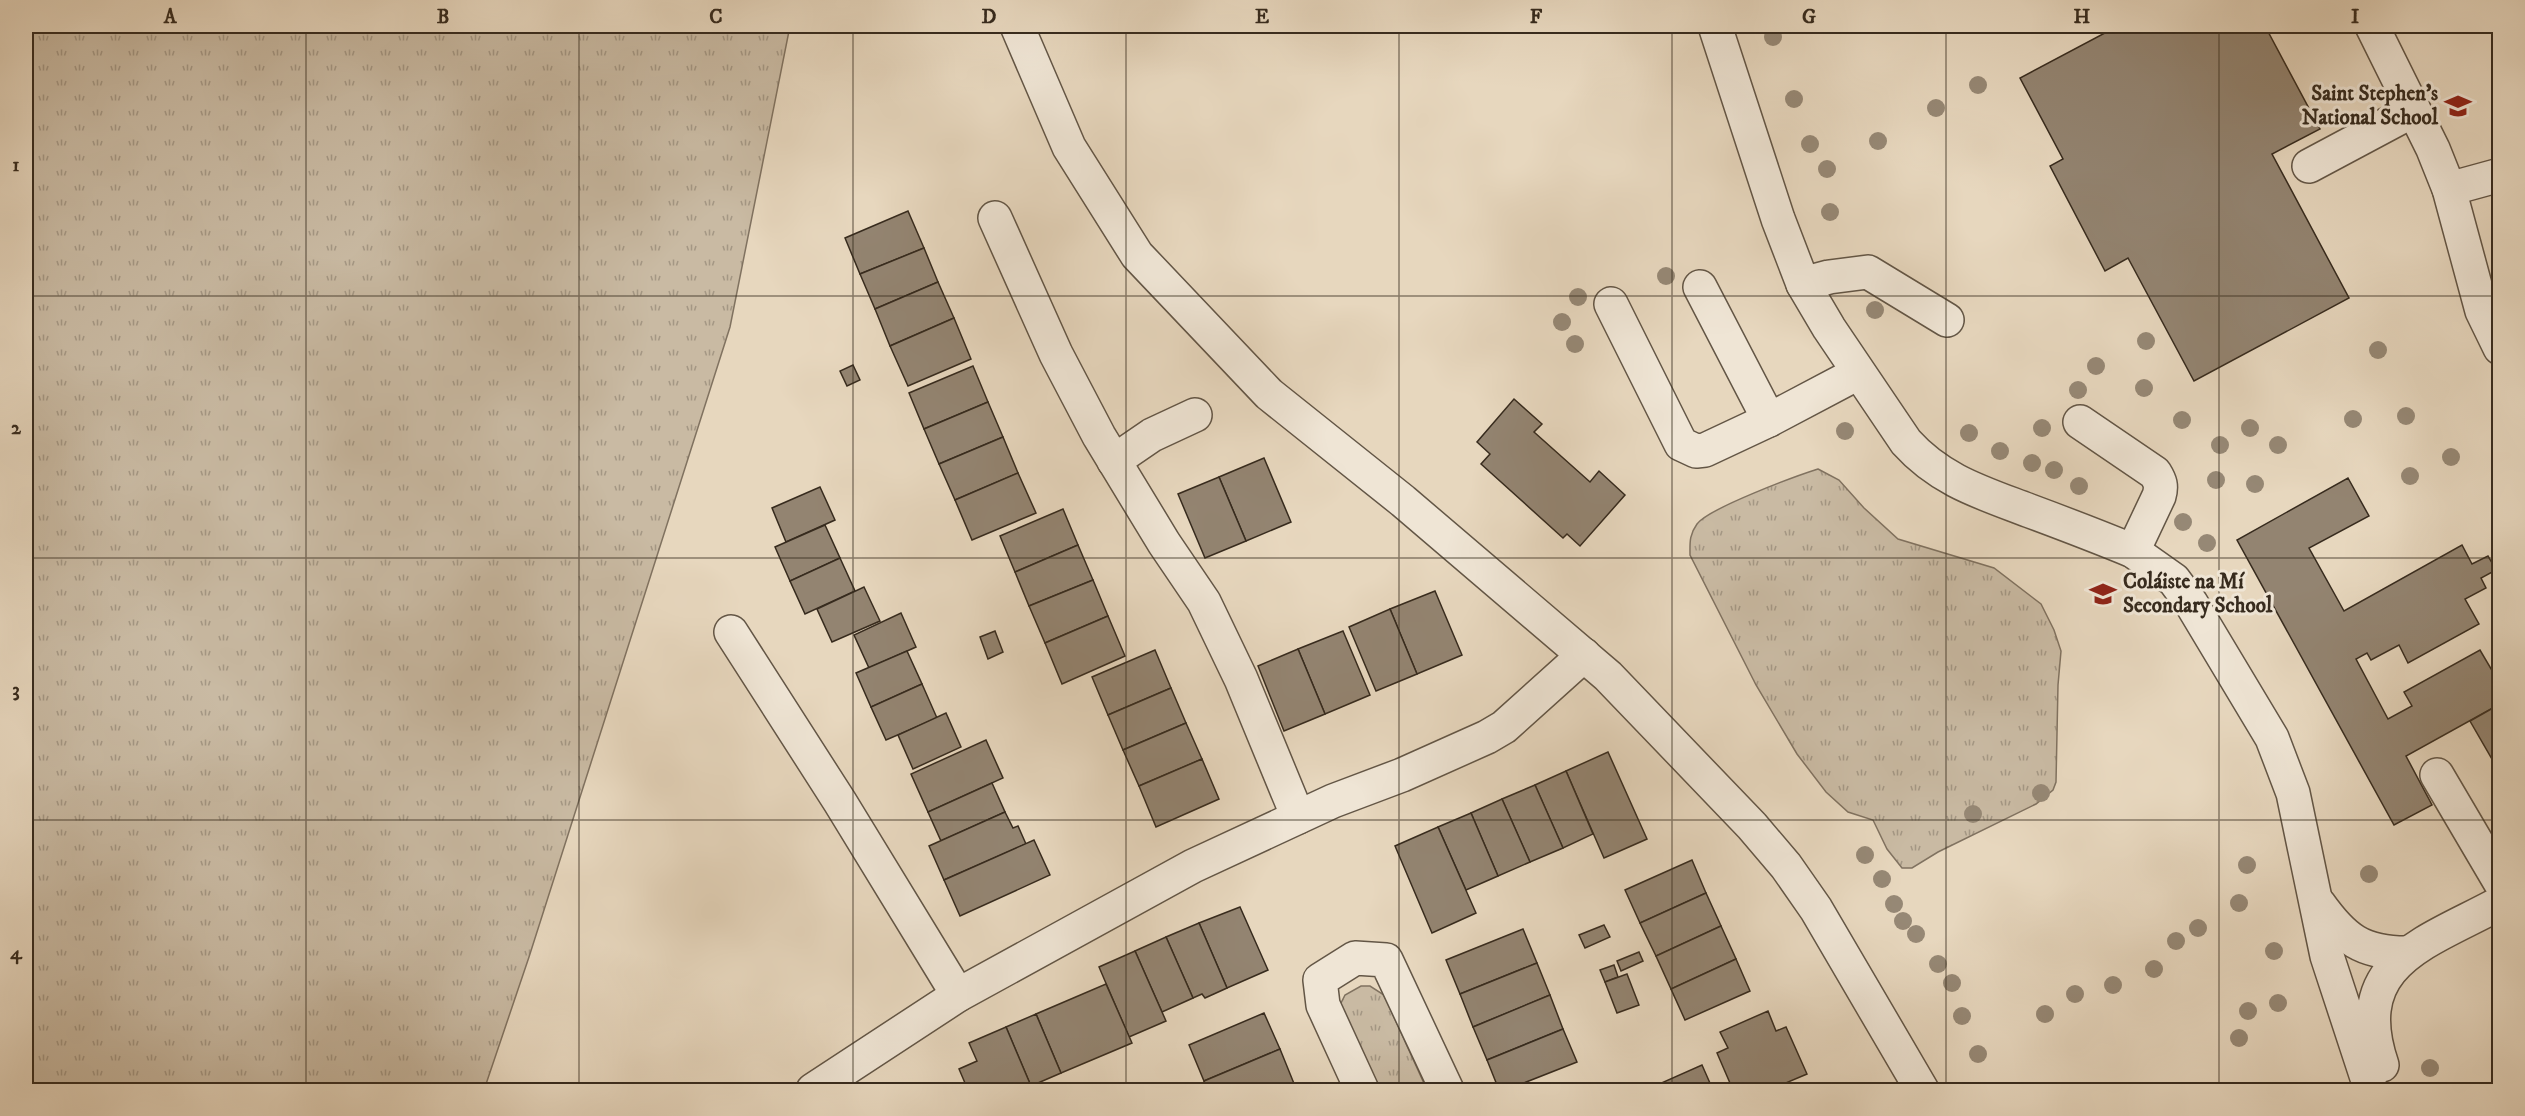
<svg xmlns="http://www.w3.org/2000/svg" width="2525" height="1116" font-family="'IM FELL DW Pica',serif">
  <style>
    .grass { fill: url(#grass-tufts); stroke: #807260; stroke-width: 1.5 }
    .building { fill: #938471; stroke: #372b1e; stroke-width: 1.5 }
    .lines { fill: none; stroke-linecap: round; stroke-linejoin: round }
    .minor-casing { stroke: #635646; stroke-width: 36 }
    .minor { stroke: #efe5d5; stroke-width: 33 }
    .tree { fill: #968875 }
    .grid { fill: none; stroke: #372b1e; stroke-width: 1.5; stroke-opacity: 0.55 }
    .labels { text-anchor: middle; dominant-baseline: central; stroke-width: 6; stroke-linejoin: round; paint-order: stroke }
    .poi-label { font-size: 21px; font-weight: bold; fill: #372b1e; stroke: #efe5d5; text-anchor: end }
    .neatline { fill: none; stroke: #372b1e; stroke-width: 2 }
    .grid-label { font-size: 20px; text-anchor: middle; font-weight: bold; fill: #372b1e }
  </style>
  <defs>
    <pattern id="grass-tufts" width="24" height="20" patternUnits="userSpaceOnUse" patternTransform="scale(1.5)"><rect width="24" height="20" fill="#c9baa3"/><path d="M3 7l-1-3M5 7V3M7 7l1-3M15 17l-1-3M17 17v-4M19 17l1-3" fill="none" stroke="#a49784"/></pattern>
  </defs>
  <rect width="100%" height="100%" fill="#e7d7be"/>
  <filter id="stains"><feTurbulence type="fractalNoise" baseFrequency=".00333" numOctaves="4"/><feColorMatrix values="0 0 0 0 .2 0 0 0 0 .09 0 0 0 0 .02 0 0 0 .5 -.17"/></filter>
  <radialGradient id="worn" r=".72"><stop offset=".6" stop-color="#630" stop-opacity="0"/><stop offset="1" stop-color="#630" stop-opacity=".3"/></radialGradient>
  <!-- grass -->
  <g class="grass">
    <path d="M26 26H790L730 327 529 957 484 1090H26Z"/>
    <path d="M1818 469 1839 480 1864 508 1898 539 1994 568 2041 604 2054 630 2061 651 2058 685 2056 782 2053 790 2036 804 1938 852 1912 868H1902L1887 849 1873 820 1848 812 1826 792 1797 754 1756 685 1690 555C1690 543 1689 535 1697 524 1709 508 1796 476 1818 469Z"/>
    <path d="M1361 986H1370L1384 995 1427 1090H1374L1340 1005 1345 995Z"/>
  </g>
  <!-- building -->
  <g class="building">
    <path d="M2118 26H2265L2320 129 2272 154 2349 298 2194 381 2128 258 2105 271 2050 166 2063 159 2020 78Z"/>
    <path d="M908 211 924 248 860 274 845 238Z"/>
    <path d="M924 248 938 282 875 309 860 274Z"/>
    <path d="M938 282 954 318 890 346 875 309Z"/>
    <path d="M954 318 971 359 908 386 890 346Z"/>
    <path d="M853 365 860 380 847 386 840 371Z"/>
    <path d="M973 366 988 402 924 429 909 393Z"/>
    <path d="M1514 399 1542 424 1534 432 1590 482 1599 471 1625 495 1580 546 1567 534 1563 538 1481 464 1490 454 1477 442Z"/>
    <path d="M988 402 1003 437 939 464 924 429Z"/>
    <path d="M1003 437 1018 473 955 500 939 464Z"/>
    <path d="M1264 458 1291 522 1246 541 1219 477Z"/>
    <path d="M1018 473 1036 513 972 540 955 500Z"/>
    <path d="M1219 477 1246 541 1205 558 1178 494Z"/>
    <path d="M2348 478 2369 516 2309 548 2344 611 2462 545 2472 564 2488 556 2496 570 2481 578 2486 588 2465 599 2479 624 2408 663 2399 645 2371 660 2367 653 2356 659 2388 719 2412 706 2404 692 2480 650 2500 684V704L2406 756 2432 805 2394 825 2237 540Z"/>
    <path d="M820 487 835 520 786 542 772 508Z"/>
    <path d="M1063 509 1078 545 1015 572 1000 536Z"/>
    <path d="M825 525 840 558 790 581 775 547Z"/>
    <path d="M1078 545 1093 580 1029 606 1015 572Z"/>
    <path d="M840 558 855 591 805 614 790 581Z"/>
    <path d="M1093 580 1108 616 1045 643 1029 606Z"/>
    <path d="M864 587 880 621 832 642 817 609Z"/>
    <path d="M1435 591 1462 655 1417 674 1390 609Z"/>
    <path d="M1390 609 1417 674 1376 691 1349 627Z"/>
    <path d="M901 613 916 647 869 668 854 635Z"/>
    <path d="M1108 616 1125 656 1062 684 1045 643Z"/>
    <path d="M995 631 1003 652 988 659 980 637Z"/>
    <path d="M1343 631 1370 695 1325 714 1298 649Z"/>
    <path d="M1298 649 1325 714 1284 731 1258 666Z"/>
    <path d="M1155 650 1171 688 1108 715 1092 677Z"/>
    <path d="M907 651 922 684 871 707 856 673Z"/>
    <path d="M922 684 937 718 886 740 871 707Z"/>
    <path d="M1171 688 1186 723 1123 750 1108 715Z"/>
    <path d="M2500 704V773L2470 721Z"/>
    <path d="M946 713 961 747 913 769 898 735Z"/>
    <path d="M1186 723 1202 759 1139 786 1123 750Z"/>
    <path d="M986 740 1003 778 928 812 911 774Z"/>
    <path d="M1608 752 1647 839 1604 858 1566 771Z"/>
    <path d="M1202 759 1219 799 1156 827 1139 786Z"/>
    <path d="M1566 771 1593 834 1563 848 1535 785Z"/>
    <path d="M992 783 1005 812 941 841 928 812Z"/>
    <path d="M1535 785 1563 848 1530 862 1502 799Z"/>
    <path d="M1502 799 1530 862 1498 876 1471 813Z"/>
    <path d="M1005 812 1013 828 1018 826 1026 844 944 880 929 846Z"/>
    <path d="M1471 813 1498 876 1466 890 1438 827Z"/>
    <path d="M1438 827 1476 913 1432 933 1395 846Z"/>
    <path d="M1034 840 1050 875 960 916 944 880Z"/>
    <path d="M1692 860 1706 893 1640 923 1625 890Z"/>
    <path d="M1706 893 1721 926 1656 956 1640 923Z"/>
    <path d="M1240 907 1268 970 1227 988 1199 923Z"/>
    <path d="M1199 923 1227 988 1205 998 1202 994 1193 998 1166 937Z"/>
    <path d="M1604 925 1610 937 1585 948 1579 935Z"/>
    <path d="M1721 926 1736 959 1671 989 1656 956Z"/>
    <path d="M1523 929 1537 963 1460 994 1446 960Z"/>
    <path d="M1166 937 1193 998 1162 1012 1135 951Z"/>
    <path d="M1135 951 1166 1021 1129 1037 1099 967Z"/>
    <path d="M1639 952 1643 961 1621 971 1617 961Z"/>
    <path d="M1736 959 1750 991 1685 1020 1671 989Z"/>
    <path d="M1537 963 1550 995 1473 1027 1460 994Z"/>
    <path d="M1614 965 1618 977 1605 982 1600 970Z"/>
    <path d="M1627 974 1639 1005 1617 1013 1605 982Z"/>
    <path d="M1106 984 1132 1043 1061 1073 1036 1014Z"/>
    <path d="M1550 995 1563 1029 1487 1060 1473 1027Z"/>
    <path d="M1768 1011 1776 1031 1786 1027 1807 1074 1769 1090H1733L1717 1053 1728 1048 1720 1032Z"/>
    <path d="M1264 1013 1280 1049 1204 1081 1189 1045Z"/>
    <path d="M1036 1014 1061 1073 1031 1086 1006 1027Z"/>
    <path d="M1006 1027 1031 1086 1022 1090H968L959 1069 977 1061 969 1043Z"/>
    <path d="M1563 1029 1577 1062 1506 1090H1499L1487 1060Z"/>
    <path d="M1280 1049 1295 1086 1285 1090H1207L1204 1081Z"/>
    <path d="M1702 1065 1713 1090H1651L1650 1088Z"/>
  </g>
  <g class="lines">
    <defs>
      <g id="minor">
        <path d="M1017 26 1069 147 1137 255 1269 394 1403 501 1608 676 1752 826 1786 866 1816 909 1922 1090"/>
        <path d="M1715 26 1778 219 1803 284 1829 328 1906 442C1941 481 1983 493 2030 511 2065 524 2099 537 2133 551L2174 580 2191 603 2272 738 2293 793 2327 956 2371 1090"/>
        <path d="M2372 26 2433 149 2449 189 2482 311 2500 348"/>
        <path d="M2309 166 2414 110"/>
        <path d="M2449 189 2500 175"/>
        <path d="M995 218 1056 354 1099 436 1164 543 1204 602 1241 679 1298 817"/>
        <path d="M1803 284 1829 277 1868 272 1947 320"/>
        <path d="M1700 287 1769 420"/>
        <path d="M1611 304 1681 444 1696 451 1705 450 1769 420 1858 373"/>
        <path d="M2080 422 2155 473C2160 481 2162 486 2159 496L2133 551"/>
        <path d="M1114 461 1152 435 1195 415"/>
        <path d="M731 632 840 802 958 995"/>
        <path d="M2437 775 2500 882"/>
        <path d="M2319 904C2344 939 2362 953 2406 953"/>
        <path d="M2382 1065C2347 962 2427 943 2500 903"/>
        <path d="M813 1090 958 995 1193 866 1333 801 1402 775 1487 737 1504 727 1584 655"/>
        <path d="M1362 1090 1323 1005 1320 980 1355 958 1386 960 1447 1090"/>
      </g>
    </defs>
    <!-- minor casing -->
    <use href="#minor" class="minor-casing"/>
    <!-- minor -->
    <use href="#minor" class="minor"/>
  </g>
  <!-- trees -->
  <g class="tree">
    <circle cx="1773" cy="37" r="9"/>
    <circle cx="1978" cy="85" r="9"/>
    <circle cx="1794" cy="99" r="9"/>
    <circle cx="1936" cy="108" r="9"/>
    <circle cx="1878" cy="141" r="9"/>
    <circle cx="1810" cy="144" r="9"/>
    <circle cx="1827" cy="169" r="9"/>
    <circle cx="1830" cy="212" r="9"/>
    <circle cx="1666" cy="276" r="9"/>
    <circle cx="1578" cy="297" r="9"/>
    <circle cx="1875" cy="310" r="9"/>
    <circle cx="1562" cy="322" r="9"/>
    <circle cx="2146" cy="341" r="9"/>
    <circle cx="1575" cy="344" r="9"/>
    <circle cx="2378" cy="350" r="9"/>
    <circle cx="2096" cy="366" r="9"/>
    <circle cx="2144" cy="388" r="9"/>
    <circle cx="2078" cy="390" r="9"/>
    <circle cx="2406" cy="416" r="9"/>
    <circle cx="2353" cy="419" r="9"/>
    <circle cx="2182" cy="420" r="9"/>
    <circle cx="2042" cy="428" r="9"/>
    <circle cx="2250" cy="428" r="9"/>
    <circle cx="1845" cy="431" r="9"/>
    <circle cx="1969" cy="433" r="9"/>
    <circle cx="2220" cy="445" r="9"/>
    <circle cx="2278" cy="445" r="9"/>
    <circle cx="2000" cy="451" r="9"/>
    <circle cx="2451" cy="457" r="9"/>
    <circle cx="2032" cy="463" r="9"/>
    <circle cx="2054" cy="470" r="9"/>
    <circle cx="2410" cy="476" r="9"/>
    <circle cx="2216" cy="480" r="9"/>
    <circle cx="2255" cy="484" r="9"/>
    <circle cx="2079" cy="486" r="9"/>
    <circle cx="2183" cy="522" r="9"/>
    <circle cx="2207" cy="543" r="9"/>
    <circle cx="2041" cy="793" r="9"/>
    <circle cx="1973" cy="814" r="9"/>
    <circle cx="1865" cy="855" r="9"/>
    <circle cx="2247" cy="865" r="9"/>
    <circle cx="2369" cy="874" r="9"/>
    <circle cx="1882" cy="879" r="9"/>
    <circle cx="2239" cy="903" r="9"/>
    <circle cx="1894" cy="904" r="9"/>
    <circle cx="1903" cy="921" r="9"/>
    <circle cx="2198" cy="928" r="9"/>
    <circle cx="1916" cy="934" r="9"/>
    <circle cx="2176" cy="941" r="9"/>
    <circle cx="2274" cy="951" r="9"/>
    <circle cx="1938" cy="964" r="9"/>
    <circle cx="2154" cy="969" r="9"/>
    <circle cx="1952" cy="983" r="9"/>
    <circle cx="2113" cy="985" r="9"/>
    <circle cx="2075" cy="994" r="9"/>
    <circle cx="2278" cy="1003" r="9"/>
    <circle cx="2248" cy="1011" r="9"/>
    <circle cx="2045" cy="1014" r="9"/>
    <circle cx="1962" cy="1016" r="9"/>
    <circle cx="2239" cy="1038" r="9"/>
    <circle cx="1978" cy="1054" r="9"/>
    <circle cx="2430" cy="1068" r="9"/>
  </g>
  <!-- grid -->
  <path class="grid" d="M306 26V1090M579 26V1090M853 26V1090M1126 26V1090M1399 26V1090M1672 26V1090M1946 26V1090M2219 26V1090M26 296H2500M26 558H2500M26 820H2500"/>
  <!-- icons -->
  <defs>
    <symbol id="school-bare" viewBox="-9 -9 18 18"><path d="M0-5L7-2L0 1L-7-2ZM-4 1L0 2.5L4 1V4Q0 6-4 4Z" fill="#8f2418" stroke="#efe5d5" stroke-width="2.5" paint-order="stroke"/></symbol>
  </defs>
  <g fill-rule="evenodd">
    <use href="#school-bare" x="2439" y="87" width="38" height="38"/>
    <use href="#school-bare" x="2084" y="575" width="38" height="38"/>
  </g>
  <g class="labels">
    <!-- poi labels -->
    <g class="poi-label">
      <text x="2438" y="94">Saint Stephen's<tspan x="2438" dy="24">National School</tspan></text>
      <text x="2123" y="582" text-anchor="start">Coláiste na Mí<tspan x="2123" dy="24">Secondary School</tspan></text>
    </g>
  </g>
  <!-- margin -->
  <rect width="2525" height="1116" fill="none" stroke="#e7d7be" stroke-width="66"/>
  <rect x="33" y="33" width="2459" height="1050" class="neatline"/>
  <g class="grid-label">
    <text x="170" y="23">A</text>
    <text x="443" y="23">B</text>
    <text x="716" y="23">C</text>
    <text x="989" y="23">D</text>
    <text x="1262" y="23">E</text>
    <text x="1536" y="23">F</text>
    <text x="1809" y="23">G</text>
    <text x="2082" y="23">H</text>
    <text x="2355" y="23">I</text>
    <text x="16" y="171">1</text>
    <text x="16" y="434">2</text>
    <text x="16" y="696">3</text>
    <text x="16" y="959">4</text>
  </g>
  <rect width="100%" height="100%" filter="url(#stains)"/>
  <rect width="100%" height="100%" fill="url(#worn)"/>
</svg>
